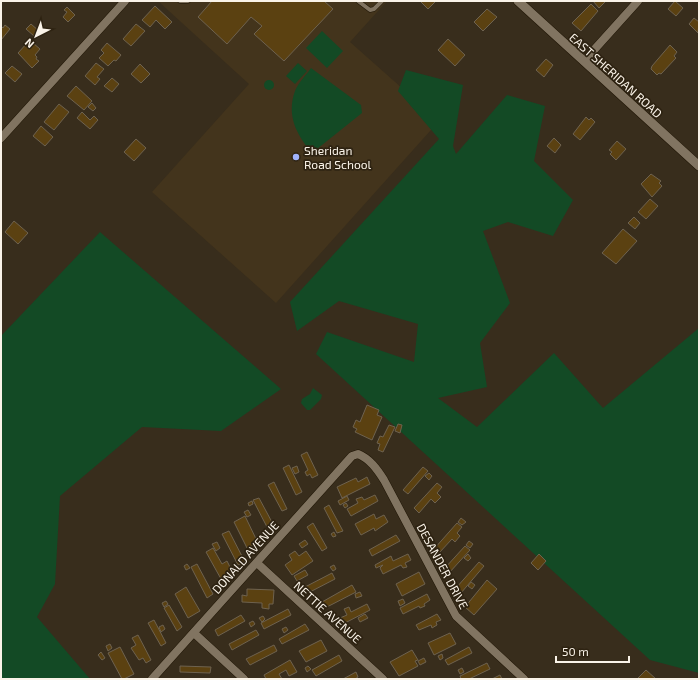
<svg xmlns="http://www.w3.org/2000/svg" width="700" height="680" font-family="'Exo 2',sans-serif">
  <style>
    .built { fill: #43341c }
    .green { fill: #134a25 }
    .building { fill: #5b4111; stroke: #6e624f }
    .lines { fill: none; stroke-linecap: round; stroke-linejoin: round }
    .service-casing { stroke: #1f1505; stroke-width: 5 }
    .minor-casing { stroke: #1f1505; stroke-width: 9 }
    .tertiary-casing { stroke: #1f1505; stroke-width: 10 }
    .service { stroke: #817461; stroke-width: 4 }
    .minor { stroke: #817461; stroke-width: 8 }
    .tertiary { stroke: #817461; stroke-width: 9 }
    .poi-dot { fill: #a0b3fd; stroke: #2e2312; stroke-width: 1.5 }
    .labels { text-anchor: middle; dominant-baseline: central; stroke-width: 3.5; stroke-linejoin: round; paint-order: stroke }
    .street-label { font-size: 12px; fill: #faf3e8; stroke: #2e2312 }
    .poi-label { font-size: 12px; fill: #faf3e8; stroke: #2e2312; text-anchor: start }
  </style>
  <rect width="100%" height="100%" fill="#382d1c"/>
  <!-- built -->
  <path class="built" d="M158 1H387L350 42 439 121 276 303 152 192 249 84Z"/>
  <!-- green -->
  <g class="green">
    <path d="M322 31 343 51 327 68 306 48Z"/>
    <path d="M298 63 307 71 295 84 286 76Z"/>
    <path d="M311 68 361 105 362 113 312 153C297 135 286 116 295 91 298 83 306 75 311 68Z"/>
    <path d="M406 70 463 85 453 146 456 154 507 95 545 106 534 161 573 200 553 236 508 222 483 231 510 303 480 343 487 387 438 398 477 427 554 353 603 408 699 328V673L650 660 316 354 327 332 414 362 418 324 339 301 297 331 290 302 439 139 398 91Z"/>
    <circle cx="269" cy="85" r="5"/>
    <path d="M100 232 281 389 221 431 142 427 60 496 55 584 37 617 90 679H1V336Z"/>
    <path d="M313 388 322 395 321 399 310 410H307L301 403 302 399 310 394Z"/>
  </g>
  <!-- building -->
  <g class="building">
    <path d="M212 1H324L333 9 284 61 254 34 262 26 251 17 227 44 198 17Z"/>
    <path d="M422 1H434L435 2 428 9 421 2Z"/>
    <path d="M593 1H604L605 2 599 8Z"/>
    <path d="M675 1 683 8 676 16 668 9Z"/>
    <path d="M591 4 598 11 581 31 572 23Z"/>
    <path d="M155 6 172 22 165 29 156 20 150 27 142 20Z"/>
    <path d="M67 7 75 15 68 22 63 17 67 12 64 10Z"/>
    <path d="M487 9 497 17 483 31 474 22Z"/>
    <path d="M694 18 699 22 698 33 689 24Z"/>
    <path d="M31 24 39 31 34 36 26 29Z"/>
    <path d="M136 24 145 31 131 46 123 39Z"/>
    <path d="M5 25 10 29 1 40V26L3 28Z"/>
    <path d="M448 39 465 55 455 66 438 50Z"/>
    <path d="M28 42 31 45 33 43 40 49 35 55 37 57 36 59 39 61 32 68 18 53Z"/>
    <path d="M107 43 121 55 116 61 114 60 108 66 99 58 104 53 101 50Z"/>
    <path d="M670 45 677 52 674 56 676 58 661 74 659 73 657 75 651 69 652 66Z"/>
    <path d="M546 59 553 65 544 77 536 70Z"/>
    <path d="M96 63 104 69 97 77 100 79 95 85 85 76Z"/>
    <path d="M140 64 150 74 141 83 131 74Z"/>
    <path d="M12 66 22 74 15 82 5 73Z"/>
    <path d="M112 78 119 84 112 92 104 86Z"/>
    <path d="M76 86 92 101 84 110 67 96Z"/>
    <path d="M92 103 96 108 93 111 88 107Z"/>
    <path d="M59 104 69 112 54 130 44 122Z"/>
    <path d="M82 112 90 120 94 116 98 120 90 129 77 118Z"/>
    <path d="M586 117 589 120 591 118 595 122 580 140 573 134Z"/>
    <path d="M41 126 53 137 45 146 33 136Z"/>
    <path d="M554 138 561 145 555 153 547 146Z"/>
    <path d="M136 139 146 148 134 161 124 152Z"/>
    <path d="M617 141 626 149 616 160 610 154 612 152 609 150Z"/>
    <path d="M651 174 661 181 659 183 662 186 652 197 641 184Z"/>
    <path d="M650 199 658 206 646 219 638 212Z"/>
    <path d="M634 217 640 223 635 229 628 223Z"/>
    <path d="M14 221 28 233 18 244 5 232Z"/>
    <path d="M623 229 637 241 616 264 602 253Z"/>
    <path d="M367 405 379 410 377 415 382 417 372 440 355 432 357 429 353 427 356 420 360 422Z"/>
    <path d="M398 424 402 425 400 433 395 431Z"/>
    <path d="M389 425 395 427 383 452 378 450 380 444 377 443 380 436 383 437Z"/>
    <path d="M307 452 318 475 312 478 310 474 307 476 305 472 308 470 301 455Z"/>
    <path d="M289 465 302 492 296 495 283 468Z"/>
    <path d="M297 466 299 472 295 474 292 468Z"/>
    <path d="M423 467 428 471 408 494 403 490Z"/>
    <path d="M429 473 432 476 429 480 425 476Z"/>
    <path d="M367 477 370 484 342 498 337 487 356 478 358 482Z"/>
    <path d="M274 482 287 509 282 511 268 485Z"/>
    <path d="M437 483 442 487 437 493 441 497 435 503 431 499 419 513 414 508Z"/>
    <path d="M375 495 378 501 351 516 347 509 358 503 356 499 362 497 364 500Z"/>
    <path d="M347 496 349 500 340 505 338 501Z"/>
    <path d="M259 498 273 524 267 527 253 500Z"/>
    <path d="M252 501 253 504 249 506 248 503Z"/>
    <path d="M346 503 348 506 345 508 343 505Z"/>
    <path d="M329 505 343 531 337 533 324 508Z"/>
    <path d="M248 510 251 515 247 517 244 512Z"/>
    <path d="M374 514 376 519 384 515 388 522 375 531 374 528 361 535 355 524Z"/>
    <path d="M245 516 258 543 247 548 234 522Z"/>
    <path d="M461 518 466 522 462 525 458 522Z"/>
    <path d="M313 523 327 548 322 551 307 527Z"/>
    <path d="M457 523 462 527 457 533 460 536 455 542 452 539 439 553 434 549Z"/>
    <path d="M229 531 245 562 238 565 222 534Z"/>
    <path d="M334 532 336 536 333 537 331 534Z"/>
    <path d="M396 535 400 541 372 556 369 550Z"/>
    <path d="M305 540 308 544 302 548 299 544Z"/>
    <path d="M469 541 473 544 470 548 466 545Z"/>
    <path d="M217 542 220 548 216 551 212 544Z"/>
    <path d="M465 546 470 550 449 573 445 568Z"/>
    <path d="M213 548 222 564 227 561 232 571 221 579 206 552Z"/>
    <path d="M295 551 299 556 306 551 313 561 292 575 285 565 292 560 289 555Z"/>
    <path d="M408 554 411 560 405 563 407 567 403 568 401 565 383 574 380 568 383 565 376 568 375 565 391 556 393 561Z"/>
    <path d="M468 554 471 558 468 561 464 558Z"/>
    <path d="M539 554 546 561 538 570 531 563Z"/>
    <path d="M479 562 484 566 461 593 456 588Z"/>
    <path d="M187 564 190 568 186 570 184 566Z"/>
    <path d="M197 564 213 594 207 598 191 567Z"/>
    <path d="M334 565 336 569 333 571 330 567Z"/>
    <path d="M305 570 308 575 297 581 294 576Z"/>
    <path d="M419 572 425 584 402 596 396 584Z"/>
    <path d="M332 573 335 579 308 593 305 587Z"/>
    <path d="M487 580 497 589 474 615 465 607Z"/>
    <path d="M471 582 475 585 472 589 468 586Z"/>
    <path d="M352 585 356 592 325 608 322 602Z"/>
    <path d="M186 587 200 611 188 618 175 594Z"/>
    <path d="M247 589 274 590 273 604H269V609L262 608V603L242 602V595L247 596Z"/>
    <path d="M360 592 362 596 356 598 355 594Z"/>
    <path d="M427 594 430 600 424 604 425 606 420 608 419 606 403 614 400 608Z"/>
    <path d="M403 599 405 603 400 606 398 601Z"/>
    <path d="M166 601 168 604 164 607 162 603Z"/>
    <path d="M367 604 370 610 343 624 340 618 347 615 344 609 349 607 351 612Z"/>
    <path d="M169 605 182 627 177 631 164 608Z"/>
    <path d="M288 609 291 615 264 629 261 623Z"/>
    <path d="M365 614 368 618 360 622 358 618Z"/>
    <path d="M437 614 441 620 436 622 437 625 432 628 431 625 419 630 416 625Z"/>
    <path d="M241 615 245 621 218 636 215 630Z"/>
    <path d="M263 616 265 619 262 622 259 618Z"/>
    <path d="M154 620 166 643 161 646 148 623Z"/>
    <path d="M253 621 255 624 251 627 249 623Z"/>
    <path d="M305 624 309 630 282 644 279 639Z"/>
    <path d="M163 625 165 629 161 632 159 627Z"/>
    <path d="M286 627 288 630 284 633 282 629Z"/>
    <path d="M256 630 259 635 232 650 229 644Z"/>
    <path d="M450 633 456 644 434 655 428 643Z"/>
    <path d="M138 635 151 660 146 663 143 658 139 660 131 648 136 645 132 638Z"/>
    <path d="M321 640 327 651 306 662 299 651Z"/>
    <path d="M110 644 112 648 108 651 106 646Z"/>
    <path d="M274 645 277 651 250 665 246 659Z"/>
    <path d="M120 647 134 674 124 679H122L108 653Z"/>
    <path d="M469 647 472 653 448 665 445 660Z"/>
    <path d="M412 650 418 660 415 661 418 666 399 676 390 662Z"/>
    <path d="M101 652 105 658 102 660 98 655Z"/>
    <path d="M442 654 443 658 440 660 438 656Z"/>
    <path d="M339 655 342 661 316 676 312 670Z"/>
    <path d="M424 658 426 662 420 665 418 661Z"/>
    <path d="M290 660 297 672 289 676 286 670 279 674 282 679H266L264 675Z"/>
    <path d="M487 663 490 669 469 679H461L460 676Z"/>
    <path d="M180 666 211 667 210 673 180 672Z"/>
    <path d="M308 666 311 669 307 672 305 668Z"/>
    <path d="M462 668 464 672 460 674 458 670Z"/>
    <path d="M646 670 656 679H637Z"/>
    <path d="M356 672 358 677 355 679H343Z"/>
    <path d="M500 675 502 679H492Z"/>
  </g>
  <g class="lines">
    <defs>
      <g id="service">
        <path d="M180 1H188"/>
        <path d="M358 1 370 10 374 9 382 1"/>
      </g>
      <g id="minor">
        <path d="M584 61 638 1"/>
        <path d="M1 138 125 1"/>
        <path d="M257 563 383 679"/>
        <path d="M194 633 244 679"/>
        <path d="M152 679 352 456 358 454C370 459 377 469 384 480L456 616 524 679"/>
      </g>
      <path id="tertiary" d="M518 1 699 166"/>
    </defs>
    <!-- service casing -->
    <use href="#service" class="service-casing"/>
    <!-- minor casing -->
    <use href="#minor" class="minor-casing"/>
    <!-- tertiary casing -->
    <use href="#tertiary" class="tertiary-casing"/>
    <!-- service -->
    <use href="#service" class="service"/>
    <!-- minor -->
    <use href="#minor" class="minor"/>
    <!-- tertiary -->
    <use href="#tertiary" class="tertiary"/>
  </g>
  <!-- markers -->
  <circle class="poi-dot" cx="296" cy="157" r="4"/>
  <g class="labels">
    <!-- street labels -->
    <g class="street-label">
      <text transform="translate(616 75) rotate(42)">EAST SHERIDAN ROAD</text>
      <text transform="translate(245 557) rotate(-48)">DONALD AVENUE</text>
      <text transform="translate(443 566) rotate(62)">DESANDER DRIVE</text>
      <text transform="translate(328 612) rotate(42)">NETTIE AVENUE</text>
    </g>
    <!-- poi labels -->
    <g class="poi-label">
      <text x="304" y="150">Sheridan<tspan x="304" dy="14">Road School</tspan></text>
    </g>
  </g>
  <!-- border -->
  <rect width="700" height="680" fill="none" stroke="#faf3e8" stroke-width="4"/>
  <!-- north arrow -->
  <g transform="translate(36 36) rotate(222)" stroke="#2e2312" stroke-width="3" paint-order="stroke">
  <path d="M0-3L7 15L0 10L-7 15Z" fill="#faf3e8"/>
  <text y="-6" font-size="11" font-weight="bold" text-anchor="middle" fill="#faf3e8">N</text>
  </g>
  <!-- scale -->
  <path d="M556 656v6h73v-6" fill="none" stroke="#faf3e8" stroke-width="2"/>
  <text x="562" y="656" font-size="12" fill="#faf3e8" stroke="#2e2312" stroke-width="3" paint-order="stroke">50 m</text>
</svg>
